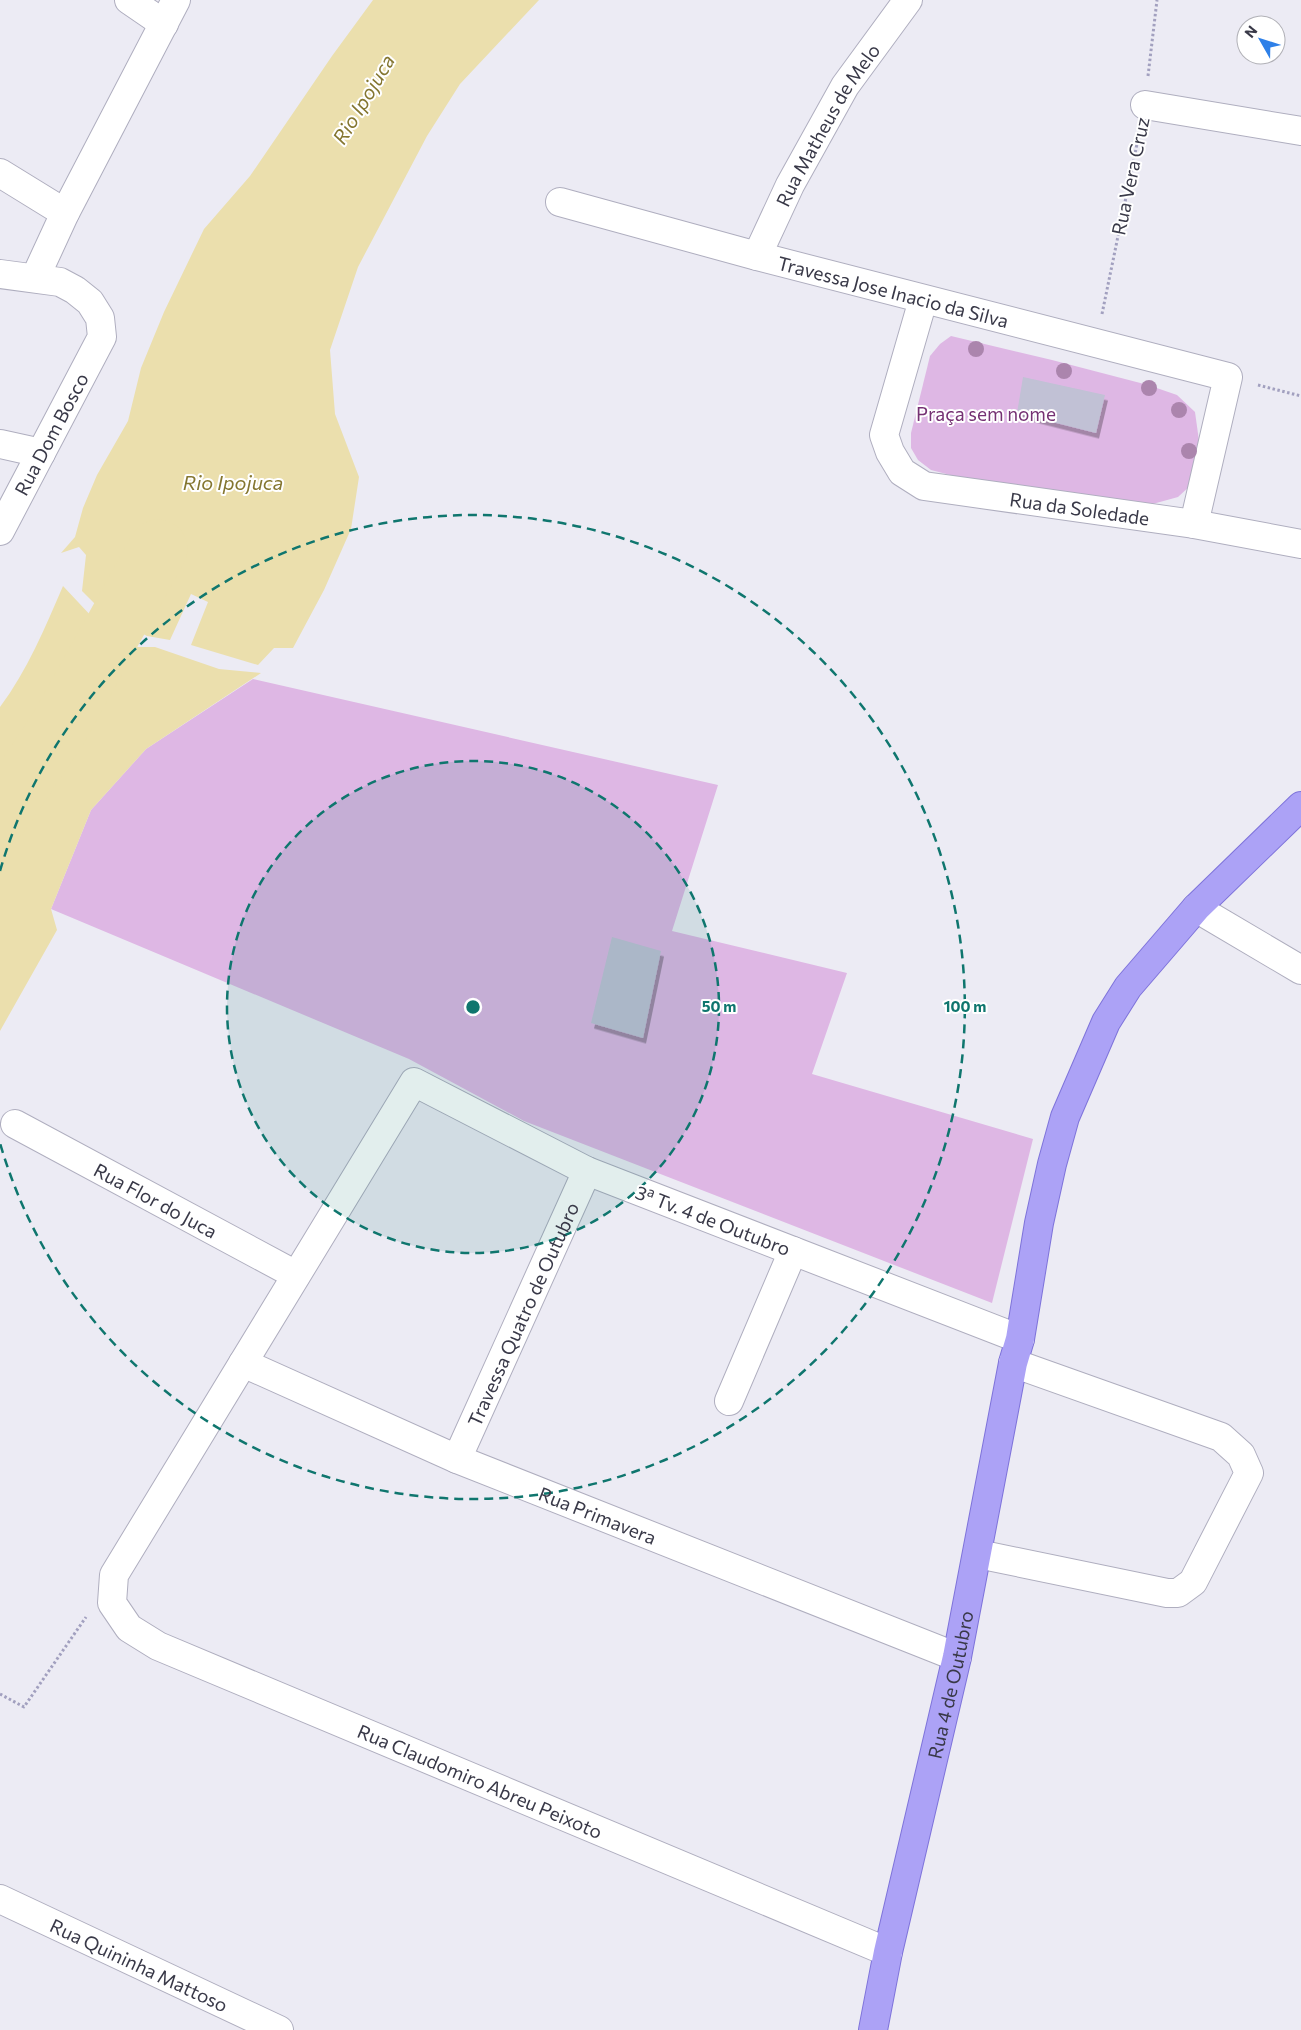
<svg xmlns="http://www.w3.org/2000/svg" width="1301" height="2030" font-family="Commissioner,sans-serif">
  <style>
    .green { fill: #deb7e4 }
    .water { fill: #ebdfad }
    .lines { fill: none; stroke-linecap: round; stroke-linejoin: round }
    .river { stroke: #ebdfad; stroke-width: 59 }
    .building { fill: #c1c1d5; filter: url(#shadow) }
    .minor-casing { stroke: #afaebf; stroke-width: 30 }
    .major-casing { stroke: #7e73da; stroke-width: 30 }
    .path { stroke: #a2a0bf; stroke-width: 3; stroke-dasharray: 2.5 2.5; stroke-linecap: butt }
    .minor { stroke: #fff; stroke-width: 28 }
    .major { stroke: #aca2f6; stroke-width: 28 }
    .tree { fill: #ab85ad }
    .ring { fill: none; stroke: #0f766e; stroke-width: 2.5; stroke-dasharray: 9 6 }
    .labels { text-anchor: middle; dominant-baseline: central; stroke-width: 4; stroke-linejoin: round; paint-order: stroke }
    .street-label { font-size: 19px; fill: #393948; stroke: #fff }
    .park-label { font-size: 19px; fill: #753173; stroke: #fff }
    .water-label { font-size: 20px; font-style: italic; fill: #847630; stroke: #fff }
    .centre { fill: #0f766e; stroke: #fff; stroke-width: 2.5 }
    .ring-label { font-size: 15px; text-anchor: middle; font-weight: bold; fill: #0f766e; stroke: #fff; stroke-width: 4; stroke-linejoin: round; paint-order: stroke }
  </style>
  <defs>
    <filter id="shadow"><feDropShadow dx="3" dy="5.5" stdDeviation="0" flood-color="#0004"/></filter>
  </defs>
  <rect width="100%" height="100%" fill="#ecebf4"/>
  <!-- green -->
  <g class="green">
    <path d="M951 336 1052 360 1148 385 1177 395 1195 412 1200 448 1191 485 1178 497 1149 505 958 477 931 470 918 460 911 448V433L930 356 940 344Z"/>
    <path d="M253 679 718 785 672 931 847 973 812 1074 1033 1139 992 1303 524 1121 409 1059 51 909 91 810 146 749Z"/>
  </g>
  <!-- water -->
  <g class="water">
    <path d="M373 0H539L460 84 427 136 358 267 330 350 335 414 359 477 351 529 324 590 293 648H274L258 665 191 645 208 602 191 594 170 640 147 636 118 620 98 607 82 591 86 555 79 547 61 553 75 537 83 508 97 475 128 421 141 368 164 312 204 229 250 176 332 56Z"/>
    <path d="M63 586 109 635 119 643 136 647H155L219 669 261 673 146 749 91 810 51 909 57 930 0 1031V707C27 671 45 628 63 586Z"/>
  </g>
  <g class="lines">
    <!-- river -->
    <path class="river" d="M0 815 58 729 158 549"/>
  </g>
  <!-- building -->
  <g class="building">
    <path d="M1023 377 1105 395 1096 433 1017 413Z"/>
    <path d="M612 937 661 951 643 1038 591 1023Z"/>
  </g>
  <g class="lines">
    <defs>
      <g id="minor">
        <path d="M129 0 164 24"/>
        <path d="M1145 105 1301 131"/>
        <path d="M0 173 65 213"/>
        <path id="s1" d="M560 202 757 256 1228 377 1194 524"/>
        <path id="s2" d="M757 256 790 185 845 86 908 0"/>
        <path d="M0 274 60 282 75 290 90 302 100 318 102 337 0 531"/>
        <path d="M35 278 65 213 176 0"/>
        <path id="s3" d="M923 300 884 435 890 452 902 472 924 486 1194 524 1301 544"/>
        <path d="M0 444 41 453"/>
        <path d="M1196 908 1301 970"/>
        <path id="s4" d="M15 1124 296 1275"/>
        <path id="s5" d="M243 1363 457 1459 957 1657"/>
        <path d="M729 1401 793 1251"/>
        <path id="s6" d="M457 1459 587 1171"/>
        <path d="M978 1554 1167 1593H1178L1193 1582 1249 1473 1241 1455 1221 1437 1013 1363"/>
        <path id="s7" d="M0 1899 279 2030"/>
        <path d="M888 1952 158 1646 129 1628 112 1603 114 1575 414 1082 587 1171 1020 1339"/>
      </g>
      <g id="major">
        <path id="s8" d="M873 2030 888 1952 957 1657 1013 1363 1020 1339 1039 1223 1052 1164 1065 1117 1106 1022 1128 987 1196 908 1301 806"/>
      </g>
    </defs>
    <!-- minor casing -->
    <use href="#minor" class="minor-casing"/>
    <!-- major casing -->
    <use href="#major" class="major-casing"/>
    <!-- path -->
    <g class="path">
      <path d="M1148 76 1157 0"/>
      <path d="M1102 314 1139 134"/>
      <path d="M1258 385 1301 396"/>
      <path d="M0 1694 24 1707 86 1617"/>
    </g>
    <!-- minor -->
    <use href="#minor" class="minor"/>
    <!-- major -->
    <use href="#major" class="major"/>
  </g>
  <!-- trees -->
  <g class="tree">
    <circle cx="976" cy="349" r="8"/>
    <circle cx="1064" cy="371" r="8"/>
    <circle cx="1149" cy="388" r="8"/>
    <circle cx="1179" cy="410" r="8"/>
    <circle cx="1189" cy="451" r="8"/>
  </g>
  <!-- distance rings -->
  <circle cx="473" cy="1007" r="246" fill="#0f766e" fill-opacity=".12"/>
  <g class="ring">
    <circle cx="473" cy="1007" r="246"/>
    <path d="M0 871A492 492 0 1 1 0 1143"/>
  </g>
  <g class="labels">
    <!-- street labels -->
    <g class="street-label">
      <text stroke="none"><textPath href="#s2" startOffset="149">Rua Matheus de Melo</textPath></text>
      <text transform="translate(1130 176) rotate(-78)">Rua Vera Cruz</text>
      <text stroke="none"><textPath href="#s1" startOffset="345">Travessa Jose Inacio da Silva</textPath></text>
      <text transform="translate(51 434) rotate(-62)">Rua Dom Bosco</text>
      <text stroke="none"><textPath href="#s3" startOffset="365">Rua da Soledade</textPath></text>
      <text stroke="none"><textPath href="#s4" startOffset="160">Rua Flor do Juca</textPath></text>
      <text transform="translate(713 1220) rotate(21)">3ª Tv. 4 de Outubro</text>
      <text stroke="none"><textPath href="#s6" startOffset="159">Travessa Quatro de Outubro</textPath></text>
      <text stroke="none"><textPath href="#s5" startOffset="386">Rua Primavera</textPath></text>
      <text stroke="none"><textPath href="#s8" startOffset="354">Rua 4 de Outubro</textPath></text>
      <text transform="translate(480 1781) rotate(23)">Rua Claudomiro Abreu Peixoto</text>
      <text stroke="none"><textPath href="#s7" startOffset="154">Rua Quininha Mattoso</textPath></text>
    </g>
    <!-- park labels -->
    <g class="park-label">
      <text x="986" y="413">Praça sem nome</text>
    </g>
    <!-- water labels -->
    <g class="water-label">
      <text transform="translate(363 99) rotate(-59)">Rio Ipojuca</text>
      <text x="233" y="482">Rio Ipojuca</text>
    </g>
  </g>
  <circle cx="473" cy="1007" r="8" class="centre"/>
  <g class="ring-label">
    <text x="719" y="1012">50 m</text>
    <text x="965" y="1012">100 m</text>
  </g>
  <!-- north arrow -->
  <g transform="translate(1261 40) rotate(309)"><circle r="24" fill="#ffffff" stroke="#b0b0b6"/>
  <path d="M0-4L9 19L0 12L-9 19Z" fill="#2e80e8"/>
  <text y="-8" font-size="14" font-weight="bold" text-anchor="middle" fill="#393948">N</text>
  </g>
</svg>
